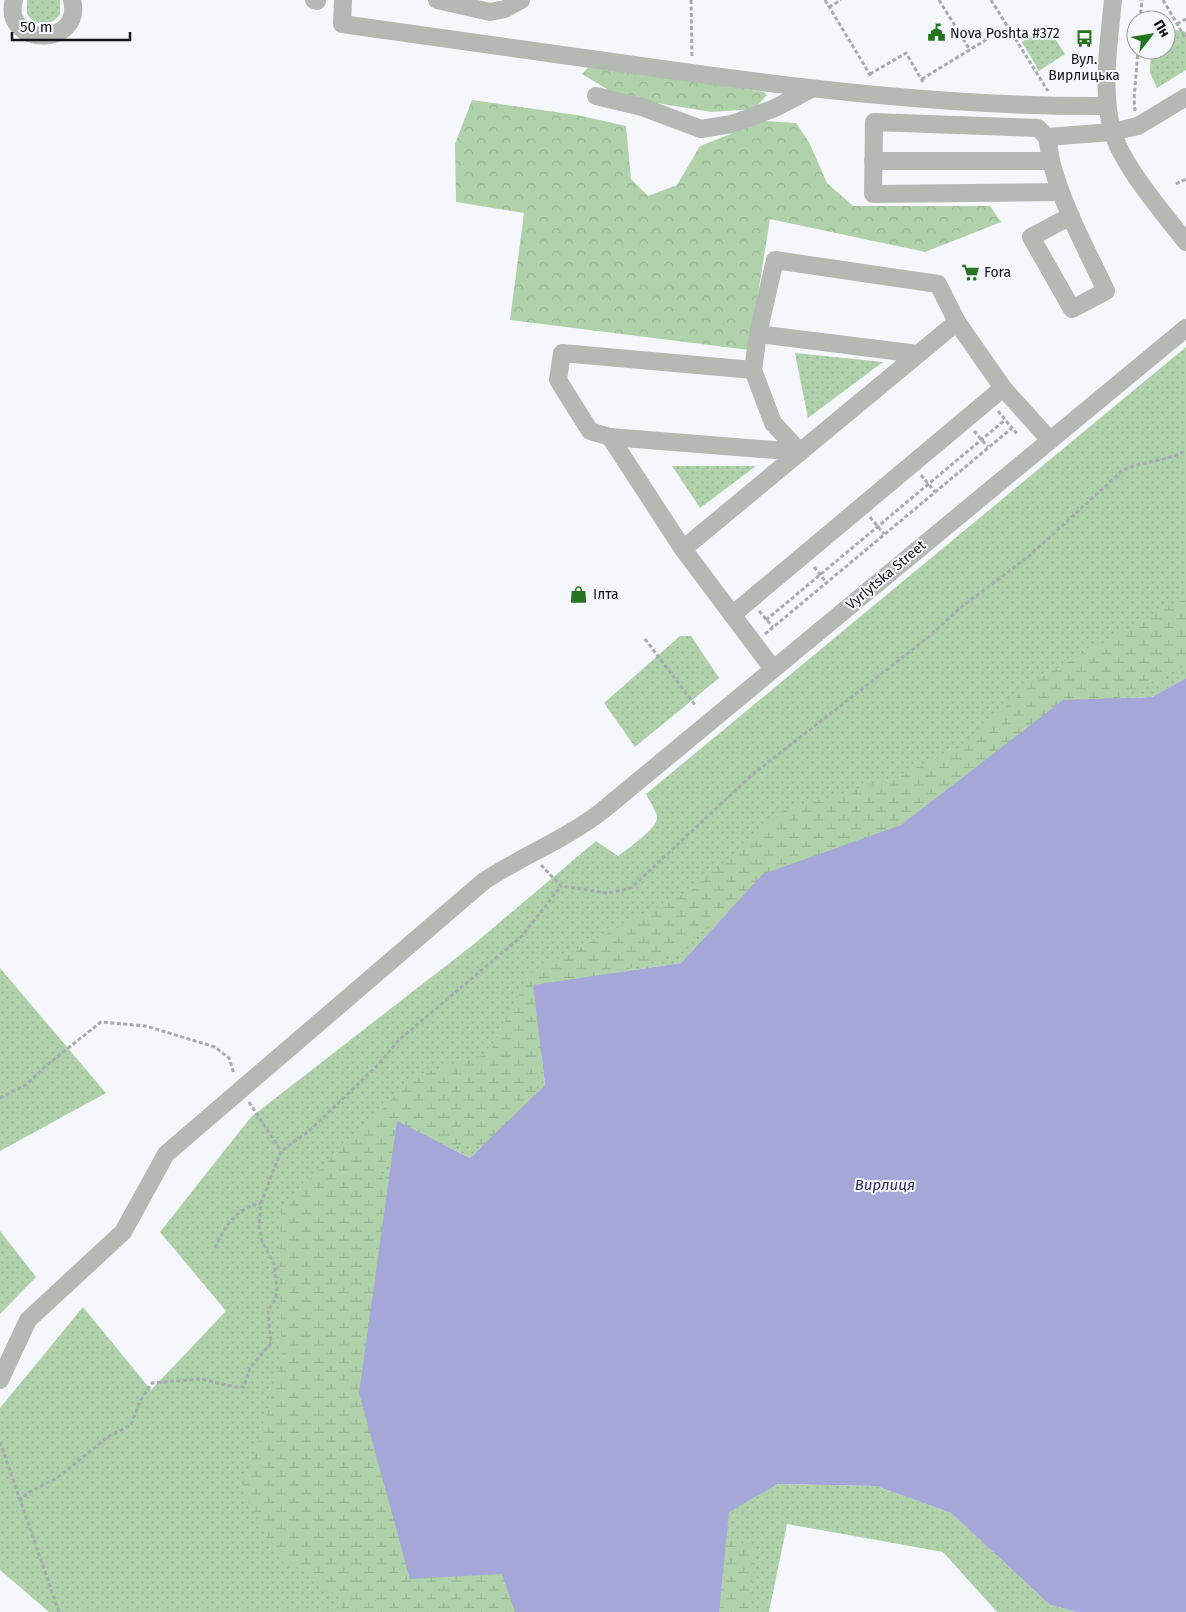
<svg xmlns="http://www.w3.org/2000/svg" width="1186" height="1612" font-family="'Fira Sans',sans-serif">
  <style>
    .green { fill: url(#green-dots) }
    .forest { fill: url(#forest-crowns) }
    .wetland { fill: url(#wetland-marsh) }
    .water { fill: #a5a7d8 }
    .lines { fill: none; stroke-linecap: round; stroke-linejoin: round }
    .path { stroke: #a9aaaf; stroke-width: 3; stroke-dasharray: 4 2.5; stroke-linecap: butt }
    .minor { stroke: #b4b9b4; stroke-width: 18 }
    .labels { text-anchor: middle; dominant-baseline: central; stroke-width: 4; stroke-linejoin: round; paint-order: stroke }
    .poi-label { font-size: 14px; fill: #131318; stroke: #f6f7fd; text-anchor: start }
    .street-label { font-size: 14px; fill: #131318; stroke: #f6f7fd }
    .water-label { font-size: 15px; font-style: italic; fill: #2c2862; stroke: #f6f7fd }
  </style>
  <defs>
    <pattern id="green-dots" width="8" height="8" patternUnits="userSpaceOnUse" patternTransform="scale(1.25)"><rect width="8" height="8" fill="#afd2ab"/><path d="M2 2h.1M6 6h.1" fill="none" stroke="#96b392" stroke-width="1.8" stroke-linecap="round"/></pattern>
    <pattern id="forest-crowns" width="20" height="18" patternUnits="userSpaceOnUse" patternTransform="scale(1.25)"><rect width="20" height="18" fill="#afd2ab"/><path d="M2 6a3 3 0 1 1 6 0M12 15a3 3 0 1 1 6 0" fill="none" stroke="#96b392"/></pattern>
    <pattern id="wetland-marsh" width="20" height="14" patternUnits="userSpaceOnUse" patternTransform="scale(1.25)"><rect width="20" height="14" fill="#afd2ab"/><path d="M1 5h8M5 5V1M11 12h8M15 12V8" fill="none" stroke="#96b392"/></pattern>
  </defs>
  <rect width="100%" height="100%" fill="#f6f7fd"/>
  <!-- green -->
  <g class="green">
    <path d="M27 0H60V14C51 27 36 27 27 14Z"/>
    <path d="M1047 26 1065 54 1039 71 1022 42Z"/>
    <path d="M1166 28 1186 32V70L1157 88 1150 73 1151 50H1166Z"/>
    <path d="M1186 347V678L1152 697 1063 700 763 874 681 963 533 985 545 1085 470 1158 398 1121 515 1612H49L0 1570V1408L83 1307 151 1390 226 1311 160 1232 251 1117 474 944 596 841 618 856C628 848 659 828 657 816 655 809 649 800 646 794Z"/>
    <path d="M795 353 883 362 808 418Z"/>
    <path d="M672 466H756L700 508Z"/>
    <path d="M680 636H691L719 678 635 747 604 703Z"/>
    <path d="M0 968 106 1093 0 1151Z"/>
    <path d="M0 1231 36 1277 0 1314Z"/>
    <path d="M778 1484 876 1486 951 1513 1050 1605 1078 1612H997L943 1552 787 1524 769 1612H719L728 1512Z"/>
  </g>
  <!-- forest -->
  <g class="forest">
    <path d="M590 66 764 92 767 95 754 109 712 112 620 97 582 74Z"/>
    <path d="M472 100 577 115 626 126 631 179 648 196 677 185 700 146 764 121 796 123 809 142 827 183 853 206H990L1001 222 925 252 770 219 749 350 510 320 524 213 456 202 455 144Z"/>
  </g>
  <!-- wetland -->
  <g class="wetland">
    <path d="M1186 600V665L1050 732 901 825 769 882 672 954 550 996 532 1115 498 1148 411 1142 377 1172 414 1213 574 1612H342V1600L279 1554 241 1490 264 1425 282 1354 279 1261 281 1206 417 1075 489 1054 529 974 697 887 785 810 897 778 972 741 1031 683 1174 603Z"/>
    <path d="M706 1528 756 1550 749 1612H719Z"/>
  </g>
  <!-- water -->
  <path class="water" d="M1186 678V1612H1078L1050 1605 951 1513 876 1486 778 1484 729 1512 719 1612H515L502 1574 410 1579 359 1393 397 1121 470 1158 545 1085 533 985 681 963 763 874 901 825 1063 700 1152 697Z"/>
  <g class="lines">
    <!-- path -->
    <g class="path">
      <path d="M691 0 692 57"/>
      <path d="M825 0 872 78"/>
      <path d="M939 0 970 50"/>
      <path d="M991 0 1048 91"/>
      <path d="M1163 0 1186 39"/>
      <path d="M829 7 841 0"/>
      <path d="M1140 20 1142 0"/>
      <path d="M1177 24 1186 19"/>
      <path d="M870 74 906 53 923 82"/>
      <path d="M922 79 989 38"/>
      <path d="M1135 111 1134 100 1138 50"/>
      <path d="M1176 184 1186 179"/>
      <path d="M998 411 1012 428"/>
      <path d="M974 431 988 447"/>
      <path d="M921 475 935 492"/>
      <path d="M870 517 884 534"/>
      <path d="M814 567 826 582"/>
      <path d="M759 611 773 627"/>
      <path d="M766 620 1005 420"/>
      <path d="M765 634 1012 428 1018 435"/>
      <path d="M645 639 695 705"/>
      <path d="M541 865 561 886 607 893 631 888 753 774 926 639 960 608 1028 557 1123 470C1144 461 1166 461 1186 451"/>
      <path d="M0 1098 26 1085 47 1065 101 1022 146 1026 215 1047 229 1058 234 1074"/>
      <path d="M249 1102 281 1151"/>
      <path d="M215 1248C225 1226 236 1208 261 1203"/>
      <path d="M0 1442 59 1612"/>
      <path d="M19 1501 29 1492 57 1478 109 1436 131 1425 140 1401 152 1383 200 1379 236 1387H244L250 1368 271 1343 268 1311 276 1298 277 1287 274 1264 262 1241 259 1227 261 1203 281 1151 309 1131 375 1068 400 1039 522 936 561 886"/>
    </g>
    <!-- minor -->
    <g class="minor">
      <path d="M14 0C1 47 84 48 72 0"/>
      <path d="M314 0 317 1"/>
      <path d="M343 0 342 24C441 38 541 52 641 66 795 88 951 107 1107 106"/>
      <path d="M437 0 490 12 505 9 521 0"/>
      <path d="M1113 0C1109 42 1101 89 1112 130 1121 164 1164 214 1186 242"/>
      <path d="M596 96 642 107 701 129 732 124 775 108 811 89"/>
      <path d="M1047 137 1038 128 874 122 873 194 1059 192"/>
      <path d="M873 161H1051L1047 137 1112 132 1138 126 1186 97"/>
      <path d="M1051 161C1063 207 1086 248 1106 291L1072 309 1031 237 1071 216"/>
      <path d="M758 334 775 260 938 284 957 322"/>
      <path d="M753 370 758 334 918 354"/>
      <path d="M610 437 800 452"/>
      <path d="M683 549 957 322 1003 388 1049 439"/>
      <path d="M732 615 1003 388"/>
      <path d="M773 669 683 549 610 437 590 431 558 380 562 353 753 370 773 423 800 452"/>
      <path d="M0 1380 28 1320 123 1232 166 1154 484 881C522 856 566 839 602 811L1186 328"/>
    </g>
  </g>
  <!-- icons -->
  <defs>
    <symbol id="civic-bare" viewBox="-9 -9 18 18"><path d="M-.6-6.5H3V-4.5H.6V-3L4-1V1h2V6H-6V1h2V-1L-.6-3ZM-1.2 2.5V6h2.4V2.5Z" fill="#24751e" stroke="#f6f7fd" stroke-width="2.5" paint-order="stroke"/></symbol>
    <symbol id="bus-bare" viewBox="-9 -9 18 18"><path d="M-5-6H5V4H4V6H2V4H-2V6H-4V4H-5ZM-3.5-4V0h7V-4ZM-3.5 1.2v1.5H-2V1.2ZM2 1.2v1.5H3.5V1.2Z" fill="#24751e" stroke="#f6f7fd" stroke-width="2.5" paint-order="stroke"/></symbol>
    <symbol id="supermarket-bare" viewBox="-9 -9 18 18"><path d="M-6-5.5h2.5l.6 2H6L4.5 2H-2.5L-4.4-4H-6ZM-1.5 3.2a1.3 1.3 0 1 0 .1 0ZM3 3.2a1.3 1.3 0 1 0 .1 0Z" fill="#24751e" stroke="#f6f7fd" stroke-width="2.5" paint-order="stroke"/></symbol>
    <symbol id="shop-bare" viewBox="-9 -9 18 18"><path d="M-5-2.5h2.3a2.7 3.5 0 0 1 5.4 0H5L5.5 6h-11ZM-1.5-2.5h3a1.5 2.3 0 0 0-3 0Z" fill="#24751e" stroke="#f6f7fd" stroke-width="2.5" paint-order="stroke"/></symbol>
  </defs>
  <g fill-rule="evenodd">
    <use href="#civic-bare" x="924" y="20" width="25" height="25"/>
    <use href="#bus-bare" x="1072" y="26" width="25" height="25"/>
    <use href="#supermarket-bare" x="958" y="260" width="25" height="25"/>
    <use href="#shop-bare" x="566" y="582" width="25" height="25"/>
  </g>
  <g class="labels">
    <!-- poi labels -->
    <g class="poi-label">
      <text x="950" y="33">Nova Poshta #372</text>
      <text x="1084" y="59" text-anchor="middle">Вул.<tspan x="1084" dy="16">Вирлицька</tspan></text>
      <text x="984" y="272">Fora</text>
      <text x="593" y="594">Ілта</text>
    </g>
    <!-- street labels -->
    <g class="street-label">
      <text transform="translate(886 575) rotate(-40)">Vyrlytska Street</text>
    </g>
    <!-- water labels -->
    <g class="water-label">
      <text x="885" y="1185">Вирлиця</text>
    </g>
  </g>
  <!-- north arrow -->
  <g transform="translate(1151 35) rotate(59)"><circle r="24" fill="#f6f7fd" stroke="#9b9ca1"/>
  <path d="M0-4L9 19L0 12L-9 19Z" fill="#24751e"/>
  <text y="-8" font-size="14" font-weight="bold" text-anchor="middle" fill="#131318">Пн</text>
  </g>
  <!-- scale -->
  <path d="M12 32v8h118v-8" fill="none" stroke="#131318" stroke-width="2.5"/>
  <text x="20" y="32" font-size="15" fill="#131318" stroke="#f6f7fd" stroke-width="4" paint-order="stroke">50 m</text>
</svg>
